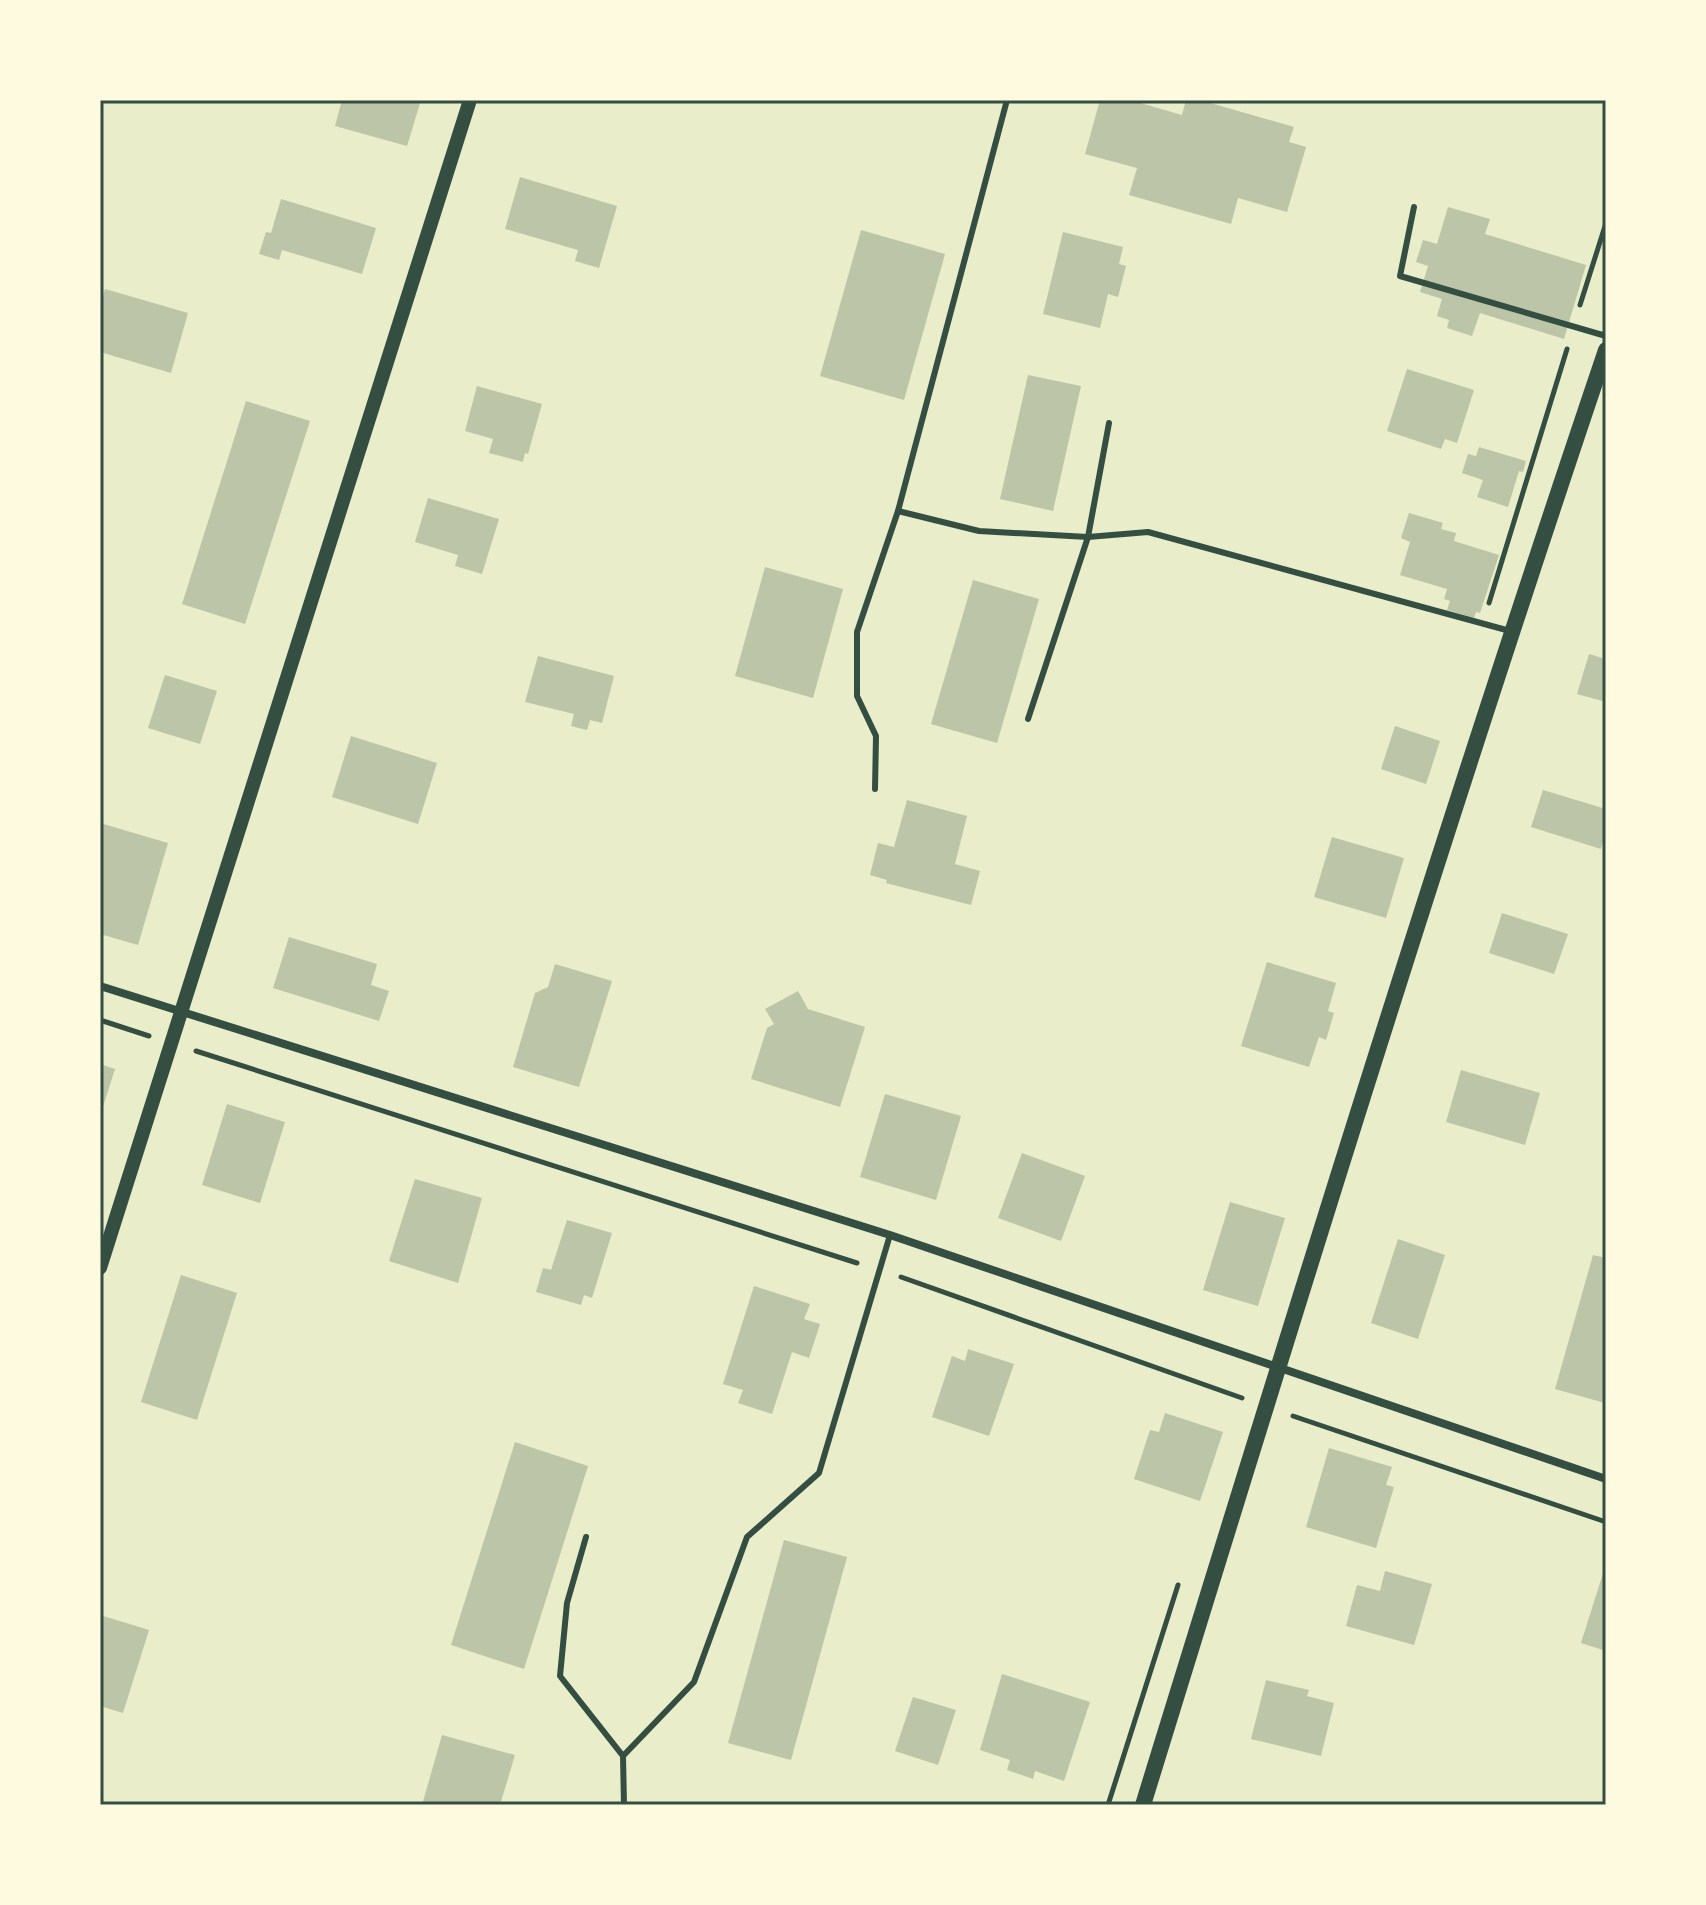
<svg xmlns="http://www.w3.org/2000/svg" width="1706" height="1905" font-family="'IBM Plex Sans',sans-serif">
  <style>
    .building { fill: #bcc5a7 }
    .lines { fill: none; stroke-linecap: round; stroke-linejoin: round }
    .path { stroke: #344e41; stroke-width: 5 }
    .service { stroke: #344e41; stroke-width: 6 }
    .minor { stroke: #344e41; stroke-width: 8 }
    .tertiary { stroke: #344e41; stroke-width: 14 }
    .secondary { stroke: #344e41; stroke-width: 16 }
    .neatline { fill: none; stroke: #344e41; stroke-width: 3 }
  </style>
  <rect width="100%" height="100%" fill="#e9edc9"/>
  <!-- building -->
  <g class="building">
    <path d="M342 100H421L407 146 335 126Z"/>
    <path d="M1100 100H1130L1182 115 1186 100H1200L1294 127 1289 142 1306 147 1287 212 1238 198 1231 224 1129 195 1137 168 1085 154Z"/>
    <path d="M520 177 617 206 599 268 575 261 578 250 505 229Z"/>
    <path d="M281 199 376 228 362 274 282 250 279 260 259 254 266 232 271 233Z"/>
    <path d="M1448 207 1490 219 1485 234 1586 265 1564 339 1480 313 1472 336 1447 328 1449 320 1437 316 1442 299 1420 292 1428 266 1416 262 1423 240 1437 244Z"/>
    <path d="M861 230 945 254 904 400 820 376Z"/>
    <path d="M1063 232 1123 247 1119 264 1126 266 1118 297 1108 294 1100 328 1043 314Z"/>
    <path d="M105 289 188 313 171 373 100 352V305Z"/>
    <path d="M1407 369 1474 390 1457 443 1445 439 1441 449 1387 431Z"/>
    <path d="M1028 375 1081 386 1053 511 1000 499Z"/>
    <path d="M477 386 542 404 528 454 525 453 523 462 489 453 493 439 465 431Z"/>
    <path d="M246 401 310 421 245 624 182 604Z"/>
    <path d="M1479 447 1526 461 1523 472 1519 471 1508 507 1477 497 1483 480 1462 473 1468 454 1476 456Z"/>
    <path d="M428 498 499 519 482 574 455 566 458 555 415 542Z"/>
    <path d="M1409 513 1443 523 1441 529 1456 533 1454 541 1499 555 1480 613 1476 612 1474 618 1447 610 1450 601 1444 599 1447 589 1400 575 1410 542 1401 538Z"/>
    <path d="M765 567 843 589 813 698 735 676Z"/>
    <path d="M973 580 1039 599 997 743 931 724Z"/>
    <path d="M1589 654 1606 659V702L1577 694Z"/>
    <path d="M538 656 614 676 602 723 590 720 587 730 571 726 574 714 525 702Z"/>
    <path d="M165 675 217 691 200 744 148 728Z"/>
    <path d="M1395 726 1440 741 1426 784 1381 769Z"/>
    <path d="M351 736 437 763 418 824 332 797Z"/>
    <path d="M1543 790 1606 809V831L1601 849 1531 827Z"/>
    <path d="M907 800 967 816 955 864 980 871 971 905 886 883 887 880 870 875 878 843 894 847Z"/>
    <path d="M100 823 168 843 138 945 100 934Z"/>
    <path d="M1332 837 1404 858 1386 918 1314 897Z"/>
    <path d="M1502 913 1568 934 1554 974 1489 953Z"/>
    <path d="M289 937 377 964 371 985 389 991 379 1021 273 988Z"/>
    <path d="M1267 962 1336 983 1328 1011 1334 1013 1326 1040 1319 1037 1309 1067 1241 1046Z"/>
    <path d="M555 964 612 981 579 1087 513 1067 535 993 548 987Z"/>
    <path d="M798 991 808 1009 865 1027 840 1107 751 1079 767 1028 774 1024 765 1009Z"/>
    <path d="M100 1064 115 1069 101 1113H100Z"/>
    <path d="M1461 1070 1540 1093 1525 1145 1446 1122Z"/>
    <path d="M885 1094 961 1116 936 1200 860 1177Z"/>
    <path d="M227 1104 285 1122 260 1203 202 1185Z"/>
    <path d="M1022 1153 1085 1176 1061 1241 998 1218Z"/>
    <path d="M415 1179 482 1198 458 1283 389 1261Z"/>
    <path d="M1230 1202 1285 1218 1258 1306 1203 1290Z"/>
    <path d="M567 1220 612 1233 592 1298 584 1295 581 1305 536 1292 543 1268 551 1270Z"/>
    <path d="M1398 1239 1445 1255 1418 1339 1371 1323Z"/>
    <path d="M1593 1255 1606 1258 1605 1403 1555 1389Z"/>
    <path d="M181 1275 237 1293 197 1420 141 1402Z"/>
    <path d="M754 1286 810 1304 804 1319 820 1324 809 1358 792 1352 772 1414 738 1403 743 1390 723 1384Z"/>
    <path d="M968 1349 1014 1364 989 1436 932 1417 952 1356 965 1361Z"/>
    <path d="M1165 1413 1223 1432 1200 1501 1134 1479 1150 1430 1159 1432Z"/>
    <path d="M515 1442 588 1466 524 1669 451 1645Z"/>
    <path d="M1329 1448 1392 1467 1386 1485 1394 1487 1376 1548 1306 1527Z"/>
    <path d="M784 1540 847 1557 791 1760 728 1743Z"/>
    <path d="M1605 1567H1606V1651L1581 1643Z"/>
    <path d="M1385 1571 1432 1584 1414 1645 1346 1626 1357 1585 1380 1591Z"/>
    <path d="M100 1615 149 1630 123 1713 100 1706Z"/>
    <path d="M1002 1674 1090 1702 1064 1781 1035 1771 1033 1779 1007 1770 1010 1760 980 1750Z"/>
    <path d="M1266 1680 1309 1690 1307 1696 1334 1703 1321 1756 1251 1739Z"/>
    <path d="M913 1697 956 1710 938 1765 895 1751Z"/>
    <path d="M442 1735 515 1755 500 1805H422Z"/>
  </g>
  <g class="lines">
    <!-- path -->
    <g class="path">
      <path d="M1580 305 1606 223"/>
      <path d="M1489 603 1567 349"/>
      <path d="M100 1020 149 1036"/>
      <path d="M196 1051 857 1263"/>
      <path d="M901 1277 1242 1398"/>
      <path d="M1293 1416 1606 1522"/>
      <path d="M1108 1805 1178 1585"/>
    </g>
    <!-- service -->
    <g class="service">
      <path d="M1414 207 1400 276 1606 336"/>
      <path d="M898 511 979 531 1088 537 1148 532 1510 631"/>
      <path d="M1028 719 1088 537 1109 423"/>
      <path d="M875 789 876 736 857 696V632L898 511 1007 100"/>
      <path d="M586 1537 567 1603 560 1676 623 1756"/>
      <path d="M624 1805 623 1756 694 1682 747 1537 819 1473 890 1235"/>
    </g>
    <!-- minor -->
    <path class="minor" d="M100 986 890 1235 1606 1479"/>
    <!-- tertiary -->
    <path class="tertiary" d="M100 1268 470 100"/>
    <!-- secondary -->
    <path class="secondary" d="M1143 1805C1293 1318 1443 832 1606 350"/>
  </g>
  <!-- border -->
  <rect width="1706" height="1905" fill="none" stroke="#fefae0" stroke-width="204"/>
  <rect x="102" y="102" width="1502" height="1701" class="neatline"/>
</svg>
